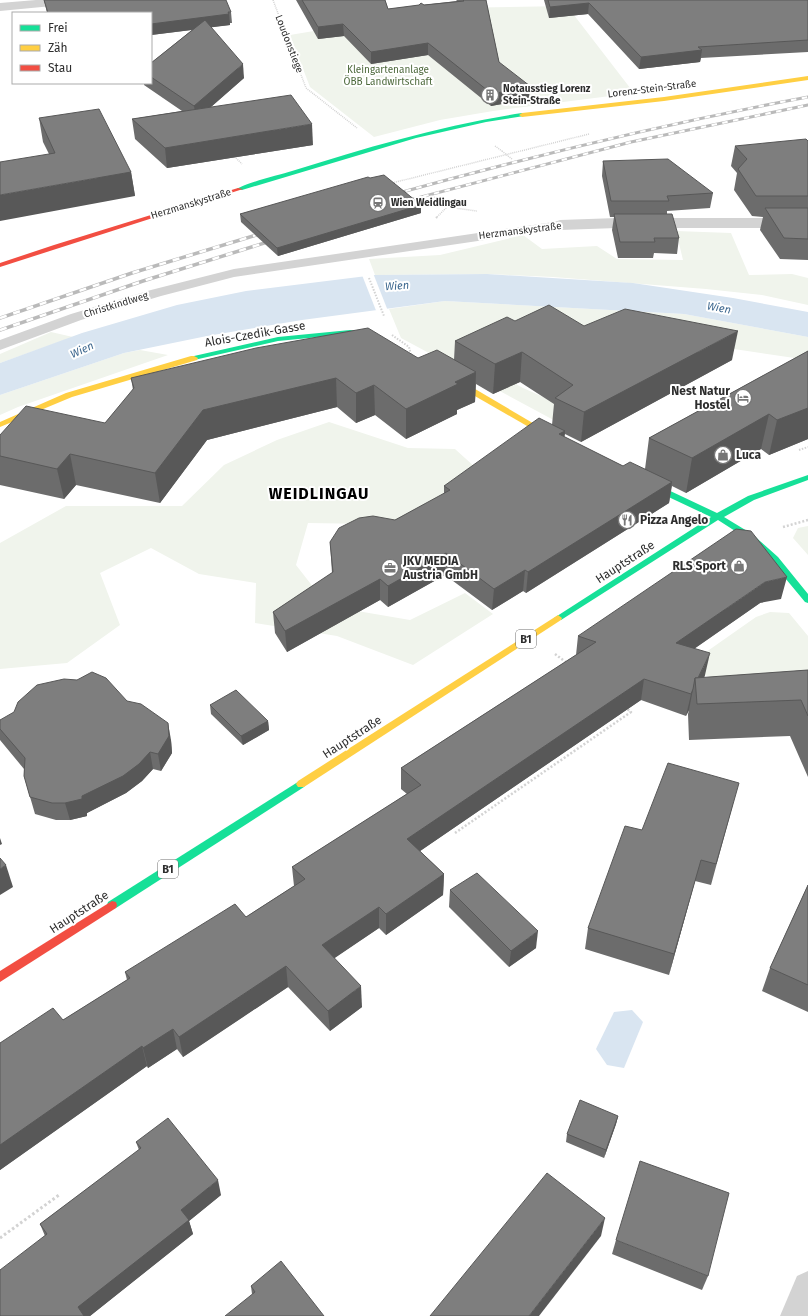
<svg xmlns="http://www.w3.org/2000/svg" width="808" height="1316" font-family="'Fira Sans',sans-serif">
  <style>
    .green { fill: #f0f4ec }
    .water { fill: #d9e5f1 }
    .pier { fill: #fff }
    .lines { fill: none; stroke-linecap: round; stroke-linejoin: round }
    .path-far3 { stroke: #d3d3d3; stroke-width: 1.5; stroke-dasharray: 1 1; stroke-linecap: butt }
    .path-far2 { stroke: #d3d3d3; stroke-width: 2; stroke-dasharray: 1.5 1.5; stroke-linecap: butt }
    .path-far1 { stroke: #d3d3d3; stroke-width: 2.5; stroke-dasharray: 2 2; stroke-linecap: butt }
    .path { stroke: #d3d3d3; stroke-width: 3; stroke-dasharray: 2.5 2.5; stroke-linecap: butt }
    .lane { fill: #d3d3d3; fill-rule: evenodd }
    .street { fill: #d3d3d3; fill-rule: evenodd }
    .fast { fill: #16e098; fill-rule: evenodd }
    .slow { fill: #ffcf43; fill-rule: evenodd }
    .jam { fill: #f24e42; fill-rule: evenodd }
    .rail-far1-casing { stroke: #bababa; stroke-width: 3 }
    .rail-casing { stroke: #bababa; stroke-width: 3.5 }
    .rail-far1 { stroke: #fff; stroke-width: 2; stroke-dasharray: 5.5; stroke-linecap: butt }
    .rail { stroke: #fff; stroke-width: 2.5; stroke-dasharray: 7; stroke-linecap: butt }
    .path-bridge { stroke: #d3d3d3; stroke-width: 1.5; stroke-dasharray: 1 1; stroke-linecap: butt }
    .wall { fill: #6c6c6c }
    .shaded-wall { fill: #585858 }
    .building { fill: #7e7e7e; stroke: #585858 }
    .labels { text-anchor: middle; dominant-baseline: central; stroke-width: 4; stroke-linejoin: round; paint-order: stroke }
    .far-street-label { font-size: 10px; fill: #2e2e2e; stroke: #fff }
    .far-park-label { font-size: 10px; fill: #4d693c; stroke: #fff }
    .far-poi-label { font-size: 10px; font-weight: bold; fill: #2e2e2e; stroke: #fff; text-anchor: start }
    .far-water-label { font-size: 11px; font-style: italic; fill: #3e688f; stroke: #fff }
    .shield { fill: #fff; stroke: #6d6d6d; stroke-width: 1 }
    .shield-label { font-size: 11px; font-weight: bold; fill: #2e2e2e }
    .street-label { font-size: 12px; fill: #2e2e2e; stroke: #fff }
    .poi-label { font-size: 12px; font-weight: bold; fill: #2e2e2e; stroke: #fff; text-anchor: start }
    .district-label { font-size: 16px; font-weight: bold; letter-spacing: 1px; fill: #000; stroke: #fff }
  </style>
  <rect width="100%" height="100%" fill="#fff"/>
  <!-- green -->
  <g class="green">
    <path d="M567 6 634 93 493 111 440 120 374 137 310 87 290 35 451 8Z"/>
    <path d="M676 231 731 233 749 275 792 274 808 278V305L762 295 706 289 553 277 487 274 375 275 369 259 440 255 523 235 542 249 597 246 617 259 683 260Z"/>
    <path d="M445 301 684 314 808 337V360L734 349 470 359 523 388 582 414 561 424 401 338 389 309Z"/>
    <path d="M51 332 73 337 0 363V354Z"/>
    <path d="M140 350 168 355 18 407 0 415V395L124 353Z"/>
    <path d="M329 422 408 448 455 449 486 477 511 510 370 524 308 523 296 565 328 606 410 620 465 593 493 614 413 665 337 636 255 623 256 583 199 574 151 548 100 573 120 625 67 663 0 669V543L66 506H182L224 465 277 440Z"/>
    <path d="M808 526V555L793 538 798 528Z"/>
    <path d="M770 612 789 613 808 636V672L731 683 701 674 679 671 756 617Z"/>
  </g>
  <!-- water -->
  <g class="water">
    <path d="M487 274 633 283 733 298 808 312V337L684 314 445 301 302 320 207 336 124 353 0 395V363L82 333 177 305 246 291 375 275Z"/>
    <path d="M632 1010 643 1022 624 1068 607 1065 596 1049 614 1012Z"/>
  </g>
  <!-- pier -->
  <path class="pier" d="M373 273 388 311 377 313 362 275Z"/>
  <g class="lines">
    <!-- path-far3 -->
    <g class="path-far3">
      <path d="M273 0 306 88 357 128"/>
      <path d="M495 146 502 151"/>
      <path d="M508 156 512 159"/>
      <path d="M236 158 242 164"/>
      <path d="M392 183 589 134"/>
      <path d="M434 197 447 207 477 211"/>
      <path d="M418 204 436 199"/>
      <path d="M437 217 447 207"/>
    </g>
    <!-- path-far2 -->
    <g class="path-far2">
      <path d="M436 218 438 216"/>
      <path d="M369 278 384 316"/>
      <path d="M392 335 409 347 411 355"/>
      <path d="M799 450 808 447"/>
    </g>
    <!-- path-far1 -->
    <g class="path-far1">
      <path d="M783 527 808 520"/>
      <path d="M555 654 567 663"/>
      <path d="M455 833 631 712 625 707"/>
    </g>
    <!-- path -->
    <path class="path" d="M0 1238 59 1195"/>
    <!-- lane -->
    <path class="lane" d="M560 221 565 222 567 225 565 228 234 277 161 296 81 320 0 350V340L71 314 151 290 234 269Z"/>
    <!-- street -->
    <g class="street">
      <path d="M36 0H79L77 2 73 4 0 11V3Z"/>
      <path d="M617 218H808V228H617L560 230 555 228 552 225 555 222 560 220Z"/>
      <path d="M808 1271V1316H780L797 1276Z"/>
    </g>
    <!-- fast -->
    <g class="fast">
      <path d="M522 113 524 114V116L486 122 416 138 242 190 237 189C245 183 279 175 292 171 368 147 443 125 522 113Z"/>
      <path d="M350 330 365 332 368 334 365 336 350 334 278 341 194 360 190 358 194 356 278 337Z"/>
      <path d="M808 475V480L754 500 724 517 752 534 778 557 808 594V603L805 602 766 555 746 538 718 520 561 620H555L554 618 711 517 641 484 640 482 641 480H647L717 513 748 496Z"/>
      <path d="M301 780 304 781 306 784 304 787 116 908 112 909 108 908 107 905 108 902Z"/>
    </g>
    <!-- slow -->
    <g class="slow">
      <path d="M808 76V80L664 101 522 117 519 115 522 113 664 97Z"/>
      <path d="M191 356H194L198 358 197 360 72 397 0 427V422L66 393Z"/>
      <path d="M447 376H453L560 439 559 441H553L447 380Z"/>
      <path d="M558 615 562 618 561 620 304 787H298L296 784 298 781Z"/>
    </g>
    <!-- jam -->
    <g class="jam">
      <path d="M238 188 243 189 0 267V263L54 245Z"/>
      <path d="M112 901 116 902 117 905 116 908 0 982V971Z"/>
    </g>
    <defs>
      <g id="rail-far1">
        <path d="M395 194C532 156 669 123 808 97"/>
        <path d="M402 202 631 142 808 105"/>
      </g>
      <g id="rail">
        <path d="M0 318 132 273 266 232"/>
        <path d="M0 330 143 281 274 240"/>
      </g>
    </defs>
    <!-- rail-far1 casing -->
    <use href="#rail-far1" class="rail-far1-casing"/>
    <!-- rail casing -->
    <use href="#rail" class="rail-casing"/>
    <!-- rail-far1 -->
    <use href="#rail-far1" class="rail-far1"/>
    <!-- rail -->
    <use href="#rail" class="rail"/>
    <!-- path-bridge -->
    <path class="path-bridge" d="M502 151 508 156"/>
  </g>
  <!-- wall -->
  <g class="wall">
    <path d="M44 0 231 12 232 23H230V25L211 27 244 78 211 107 313 145 167 168 135 139 132 119 182 111 144 85V83H151V63L192 30 151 35V13H47Z"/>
    <path d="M296 0H385L388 9 457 1 456 0H486L499 62 529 99 491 106 428 55 371 64 344 36 318 39Z"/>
    <path d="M544 0H808V52L701 58 700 62 639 69 588 14 549 18Z"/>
    <path d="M39 118 131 172 135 196 49 154 43 142Z"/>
    <path d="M808 141V260L780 259 760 230 763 217 752 216 734 190 737 173 731 166 735 146Z"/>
    <path d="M603 161 713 193 710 208 667 211V214L679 238 677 254 654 253 653 258H618L612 230 614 217H610L602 176Z"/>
    <path d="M370 178 421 205V213L278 256 241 222 240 214Z"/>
    <path d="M515 321 584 326 732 360 581 442 565 434 564 437 623 466 645 469 649 438 808 351V439L769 455 761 449 686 493 672 486 669 503 526 593 523 591 492 610 445 575 388 607 380 600 287 652 275 633 273 612 332 573 330 542 395 520 444 494V486L552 425 554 404 520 382 493 394 476 384 475 402 457 410V414L406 439 375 415 356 423 337 407 207 440 160 503 76 485 64 499 0 485V435L105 423 133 390 131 378 418 358 454 360 455 341Z"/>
    <path d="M781 599 760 603 694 649 705 675 704 678 808 670V777L790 736 689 740 688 714 689 710 686 716 641 700 420 851 444 874 443 895 386 935 379 928 334 958 362 1007 330 1031 288 987 183 1057 177 1049 148 1068 147 1066 0 1170V1043L63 1020 127 980 125 972 246 917 294 886 292 867 407 794 401 789V768L576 655 578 636Z"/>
    <path d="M127 701 171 740 172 753 161 771 153 769 142 781 126 793 87 813V816L70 820H56L35 814 24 776V769L0 740V720Z"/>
    <path d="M210 705 268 721 269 730 243 745 211 714Z"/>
    <path d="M733 804 711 885 695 881 669 975 585 949 588 928 642 830Z"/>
    <path d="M808 885V1012L762 991 770 968Z"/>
    <path d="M450 890 536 948 509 967 449 907Z"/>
    <path d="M618 1116 616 1124 604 1158 566 1142 567 1134Z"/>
    <path d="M136 1142 221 1195 189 1221 193 1234 90 1316H0L45 1236 40 1224 139 1150Z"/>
    <path d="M616 1240 708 1276 702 1290 612 1254Z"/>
    <path d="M251 1286 324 1316 252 1294Z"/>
  </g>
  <!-- shaded-wall -->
  <g class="shaded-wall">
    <path d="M589 3 588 14 549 18 550 7Z"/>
    <path d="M229 14 230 25 151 35V24Z"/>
    <path d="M343 24 344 36 318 39V27Z"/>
    <path d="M428 43V55L371 64V52Z"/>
    <path d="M702 50 700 62 639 69 641 57Z"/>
    <path d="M243 64 244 78 196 120 194 106Z"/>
    <path d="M530 86 529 99 491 106 492 94Z"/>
    <path d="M312 124 313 145 167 168 165 148Z"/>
    <path d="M131 172 135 196 0 221V195Z"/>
    <path d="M421 205V213L278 256 277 248Z"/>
    <path d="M738 331 732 360 581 442 584 412Z"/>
    <path d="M522 352 520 382 493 394 495 364Z"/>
    <path d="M476 372 475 402 457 410V414L406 439V409L455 382Z"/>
    <path d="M336 378 337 407 207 440 160 503 155 473 203 410Z"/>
    <path d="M374 385 375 415 356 423V393Z"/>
    <path d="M808 408V439L769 455 777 420Z"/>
    <path d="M769 414 761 449 686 493 692 458Z"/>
    <path d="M565 431 563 452 559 434Z"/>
    <path d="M70 454 76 485 64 499 57 469Z"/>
    <path d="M672 482 669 503 526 593 528 572Z"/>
    <path d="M446 553 445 575 388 607V586Z"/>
    <path d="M525 570 523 591 492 610 494 589Z"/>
    <path d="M787 577 781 599 760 603 672 664 676 643 765 582Z"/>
    <path d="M380 579V600L287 652 285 631Z"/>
    <path d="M710 653 705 675 696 694V683Z"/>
    <path d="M644 679 641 700 407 860V839Z"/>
    <path d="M693 689 689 710 686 716 691 694Z"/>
    <path d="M268 721 269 730 243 745 241 736Z"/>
    <path d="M168 723 171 740 172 753 161 771 158 754Z"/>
    <path d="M150 752 153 769 142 781 126 793 87 813V816L70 820 65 803Z"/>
    <path d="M0 838 2 844 0 845Z"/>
    <path d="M701 860 695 881 669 975 674 954Z"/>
    <path d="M6 865 13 887 0 895V869Z"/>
    <path d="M444 874 443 895 386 935V914Z"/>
    <path d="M379 907V928L323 966 322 945Z"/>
    <path d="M538 931 536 948 509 967 511 951Z"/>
    <path d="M286 966 288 987 183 1057 179 1037Z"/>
    <path d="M361 986 362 1007 330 1031 328 1011Z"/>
    <path d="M173 1029 177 1049 148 1068 143 1048Z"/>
    <path d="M142 1046 147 1066 0 1170V1145Z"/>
    <path d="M618 1116 616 1124 604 1158 606 1150Z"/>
    <path d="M218 1180 221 1195 189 1221 193 1234 90 1316H81L78 1307 181 1210Z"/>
    <path d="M605 1218 601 1236 539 1316H529Z"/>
  </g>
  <!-- building -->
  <g class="building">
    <path d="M44 0H226L231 12H228L229 14 151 24V13H48Z"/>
    <path d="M302 0H385L388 9 419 5 421 3 424 5 464 1 463 0H486L499 62 530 86 492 94 428 43 371 52 343 24 318 27Z"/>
    <path d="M548 0H808V40L698 47 702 50 641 57 589 3 550 7Z"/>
    <path d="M205 20 243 64 194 106 151 77V63Z"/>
    <path d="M291 95 312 124 165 148 132 119Z"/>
    <path d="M99 109 131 172 0 195V162L55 153 39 118Z"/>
    <path d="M806 139 808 141V196H756L738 169 747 159 735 146Z"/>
    <path d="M668 159 713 193 667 196 669 201H611L603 161Z"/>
    <path d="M384 175 421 205 277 248 240 214 368 177 370 178Z"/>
    <path d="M765 208H808V239L784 238Z"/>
    <path d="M614 214H672L679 238H654L655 242H620Z"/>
    <path d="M549 305 584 326 625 309 738 331 584 412 555 398 573 385 522 352 495 364 455 341 507 317 515 321Z"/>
    <path d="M368 328 418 358 437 350 476 372 455 382 458 384 406 409 374 385 356 393 336 378 203 410 155 473 70 454 57 469 0 456V435L26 406 105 423 134 388 131 378 256 348Z"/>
    <path d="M808 351V408L777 420 769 414 692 458 649 438Z"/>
    <path d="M539 418 565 431 559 434 623 466 630 462 672 482 528 572 525 570 494 589 446 553 388 586 380 579 285 631 273 612 333 572 330 542 339 528 359 518 373 516 395 520 450 490 444 486Z"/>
    <path d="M736 529 751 531 787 577 765 582 676 643 710 653 698 678H695L693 689 691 694 644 679 407 839 444 874 386 914 379 907 322 945 361 986 328 1011 286 966 179 1037 173 1029 143 1048 142 1046 0 1145V1043L53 1008 63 1020 130 978 125 972 235 904 246 917 305 879 292 867 421 785 401 768 596 642 578 636Z"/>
    <path d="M808 670V716L801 700 697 704 695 678Z"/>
    <path d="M92 672 106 678 127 701 141 704 168 723 169 736 158 754 150 752 139 764 123 776 82 796V799L65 803H52L30 797 24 776 25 758 0 729V720L14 712 18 702 37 685 64 679 77 680Z"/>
    <path d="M236 690 268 721 241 736 210 705Z"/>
    <path d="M668 763 739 783 716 864 701 860 674 954 588 928 625 826 642 830Z"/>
    <path d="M0 858 6 865 0 869Z"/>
    <path d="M477 873 538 931 511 951 450 890Z"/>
    <path d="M808 885V985L770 968Z"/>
    <path d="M580 1100 618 1116 606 1150 567 1134Z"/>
    <path d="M168 1118 218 1180 181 1210 189 1220 78 1307 84 1316H0V1270L47 1234 40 1224 141 1148 136 1142Z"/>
    <path d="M640 1161 729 1193 708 1276 616 1240Z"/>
    <path d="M547 1173 605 1218 529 1316H430Z"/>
    <path d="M281 1261 324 1316H225L255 1292 251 1286Z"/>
  </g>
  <!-- icons -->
  <defs>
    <symbol id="building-ring" viewBox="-11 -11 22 22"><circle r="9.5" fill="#fff" stroke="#777" stroke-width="1.5"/><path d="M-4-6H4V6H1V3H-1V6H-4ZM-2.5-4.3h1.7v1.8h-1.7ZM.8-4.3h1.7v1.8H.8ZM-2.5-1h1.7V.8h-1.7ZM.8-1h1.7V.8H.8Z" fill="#777"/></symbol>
    <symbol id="station-ring" viewBox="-11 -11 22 22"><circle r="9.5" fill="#fff" stroke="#777" stroke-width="1.5"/><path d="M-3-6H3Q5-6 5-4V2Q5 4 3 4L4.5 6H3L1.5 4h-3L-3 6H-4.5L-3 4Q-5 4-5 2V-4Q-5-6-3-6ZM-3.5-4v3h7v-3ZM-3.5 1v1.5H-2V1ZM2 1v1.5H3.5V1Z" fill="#777"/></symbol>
    <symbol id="hotel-ring" viewBox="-11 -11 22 22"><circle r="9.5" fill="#fff" stroke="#777" stroke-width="1.5"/><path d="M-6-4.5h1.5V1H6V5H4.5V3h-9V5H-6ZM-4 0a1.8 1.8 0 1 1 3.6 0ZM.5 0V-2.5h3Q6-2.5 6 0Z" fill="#777"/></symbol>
    <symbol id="shop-ring" viewBox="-11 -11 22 22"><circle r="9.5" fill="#fff" stroke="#777" stroke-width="1.5"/><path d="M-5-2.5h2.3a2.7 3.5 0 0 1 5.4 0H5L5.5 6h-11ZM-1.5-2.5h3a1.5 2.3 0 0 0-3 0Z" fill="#777"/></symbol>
    <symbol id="restaurant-ring" viewBox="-11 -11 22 22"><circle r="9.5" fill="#fff" stroke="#777" stroke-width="1.5"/><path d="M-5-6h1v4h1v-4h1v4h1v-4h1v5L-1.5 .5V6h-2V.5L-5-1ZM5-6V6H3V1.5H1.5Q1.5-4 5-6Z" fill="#777"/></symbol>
    <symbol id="office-ring" viewBox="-11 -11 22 22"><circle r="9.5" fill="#fff" stroke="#777" stroke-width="1.5"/><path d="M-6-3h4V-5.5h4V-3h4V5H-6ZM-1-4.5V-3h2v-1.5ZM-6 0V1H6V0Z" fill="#777"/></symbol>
  </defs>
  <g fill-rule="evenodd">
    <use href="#building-ring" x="480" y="85" width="20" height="20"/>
    <use href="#station-ring" x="368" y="193" width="20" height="20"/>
    <use href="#hotel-ring" x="733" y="388" width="20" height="20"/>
    <use href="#shop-ring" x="713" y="445" width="20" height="20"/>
    <use href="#restaurant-ring" x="617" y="510" width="20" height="20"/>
    <use href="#shop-ring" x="729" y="556" width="20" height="20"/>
    <use href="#office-ring" x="380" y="558" width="20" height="20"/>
  </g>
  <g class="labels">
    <!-- far-street labels -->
    <g class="far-street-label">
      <text transform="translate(289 44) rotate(69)">Loudonstiege</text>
      <text transform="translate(652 89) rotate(-7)">Lorenz-Stein-Straße</text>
      <text transform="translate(191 204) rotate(-17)">Herzmanskystraße</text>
      <text transform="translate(520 231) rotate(-7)">Herzmanskystraße</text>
      <text transform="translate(116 305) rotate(-17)">Christkindlweg</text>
    </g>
    <!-- far-park labels -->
    <g class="far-park-label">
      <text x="388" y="70">Kleingartenanlage<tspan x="388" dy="12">ÖBB Landwirtschaft</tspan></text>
    </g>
    <!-- far-poi labels -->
    <g class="far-poi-label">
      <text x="503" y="89">Notausstieg Lorenz<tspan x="503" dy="12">Stein-Straße</tspan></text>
      <text x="391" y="203">Wien Weidlingau</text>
    </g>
    <!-- far-water labels -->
    <g class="far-water-label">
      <text transform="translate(397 286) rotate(-4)">Wien</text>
      <text transform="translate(719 308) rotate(11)">Wien</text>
      <text transform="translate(82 350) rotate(-25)">Wien</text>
    </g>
    <!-- shield labels -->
    <g class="shield">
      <rect x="516" y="630" width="20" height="18" rx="3"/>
      <rect x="158" y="860" width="20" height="18" rx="3"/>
    </g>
    <g class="shield-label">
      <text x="526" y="639">B1</text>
      <text x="168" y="869">B1</text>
    </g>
    <!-- street labels -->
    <g class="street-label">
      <text transform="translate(255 334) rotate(-10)">Alois-Czedik-Gasse</text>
      <text transform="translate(625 562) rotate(-33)">Hauptstraße</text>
      <text transform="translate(352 737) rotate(-33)">Hauptstraße</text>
      <text transform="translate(79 912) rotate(-33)">Hauptstraße</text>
    </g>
    <!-- poi labels -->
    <g class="poi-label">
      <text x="730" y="391" text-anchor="end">Nest Natur<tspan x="730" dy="14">Hostel</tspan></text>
      <text x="736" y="455">Luca</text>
      <text x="640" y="520">Pizza Angelo</text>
      <text x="403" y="561">JKV MEDIA<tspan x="403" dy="14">Austria GmbH</tspan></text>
      <text x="726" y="566" text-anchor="end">RLS Sport</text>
    </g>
    <!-- district labels -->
    <g class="district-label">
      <text x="319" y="493">WEIDLINGAU</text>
    </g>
  </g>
  <!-- legend -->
  <rect x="12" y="12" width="140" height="72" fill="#ffffff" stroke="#ababab"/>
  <rect x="20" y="25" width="20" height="6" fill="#16e098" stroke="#ababab"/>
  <text x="48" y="32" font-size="12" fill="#2e2e2e">Frei</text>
  <rect x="20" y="45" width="20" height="6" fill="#ffcf43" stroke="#ababab"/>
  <text x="48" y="52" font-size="12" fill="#2e2e2e">Zäh</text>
  <rect x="20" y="65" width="20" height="6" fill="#f24e42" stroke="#ababab"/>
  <text x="48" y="72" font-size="12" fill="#2e2e2e">Stau</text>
</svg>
